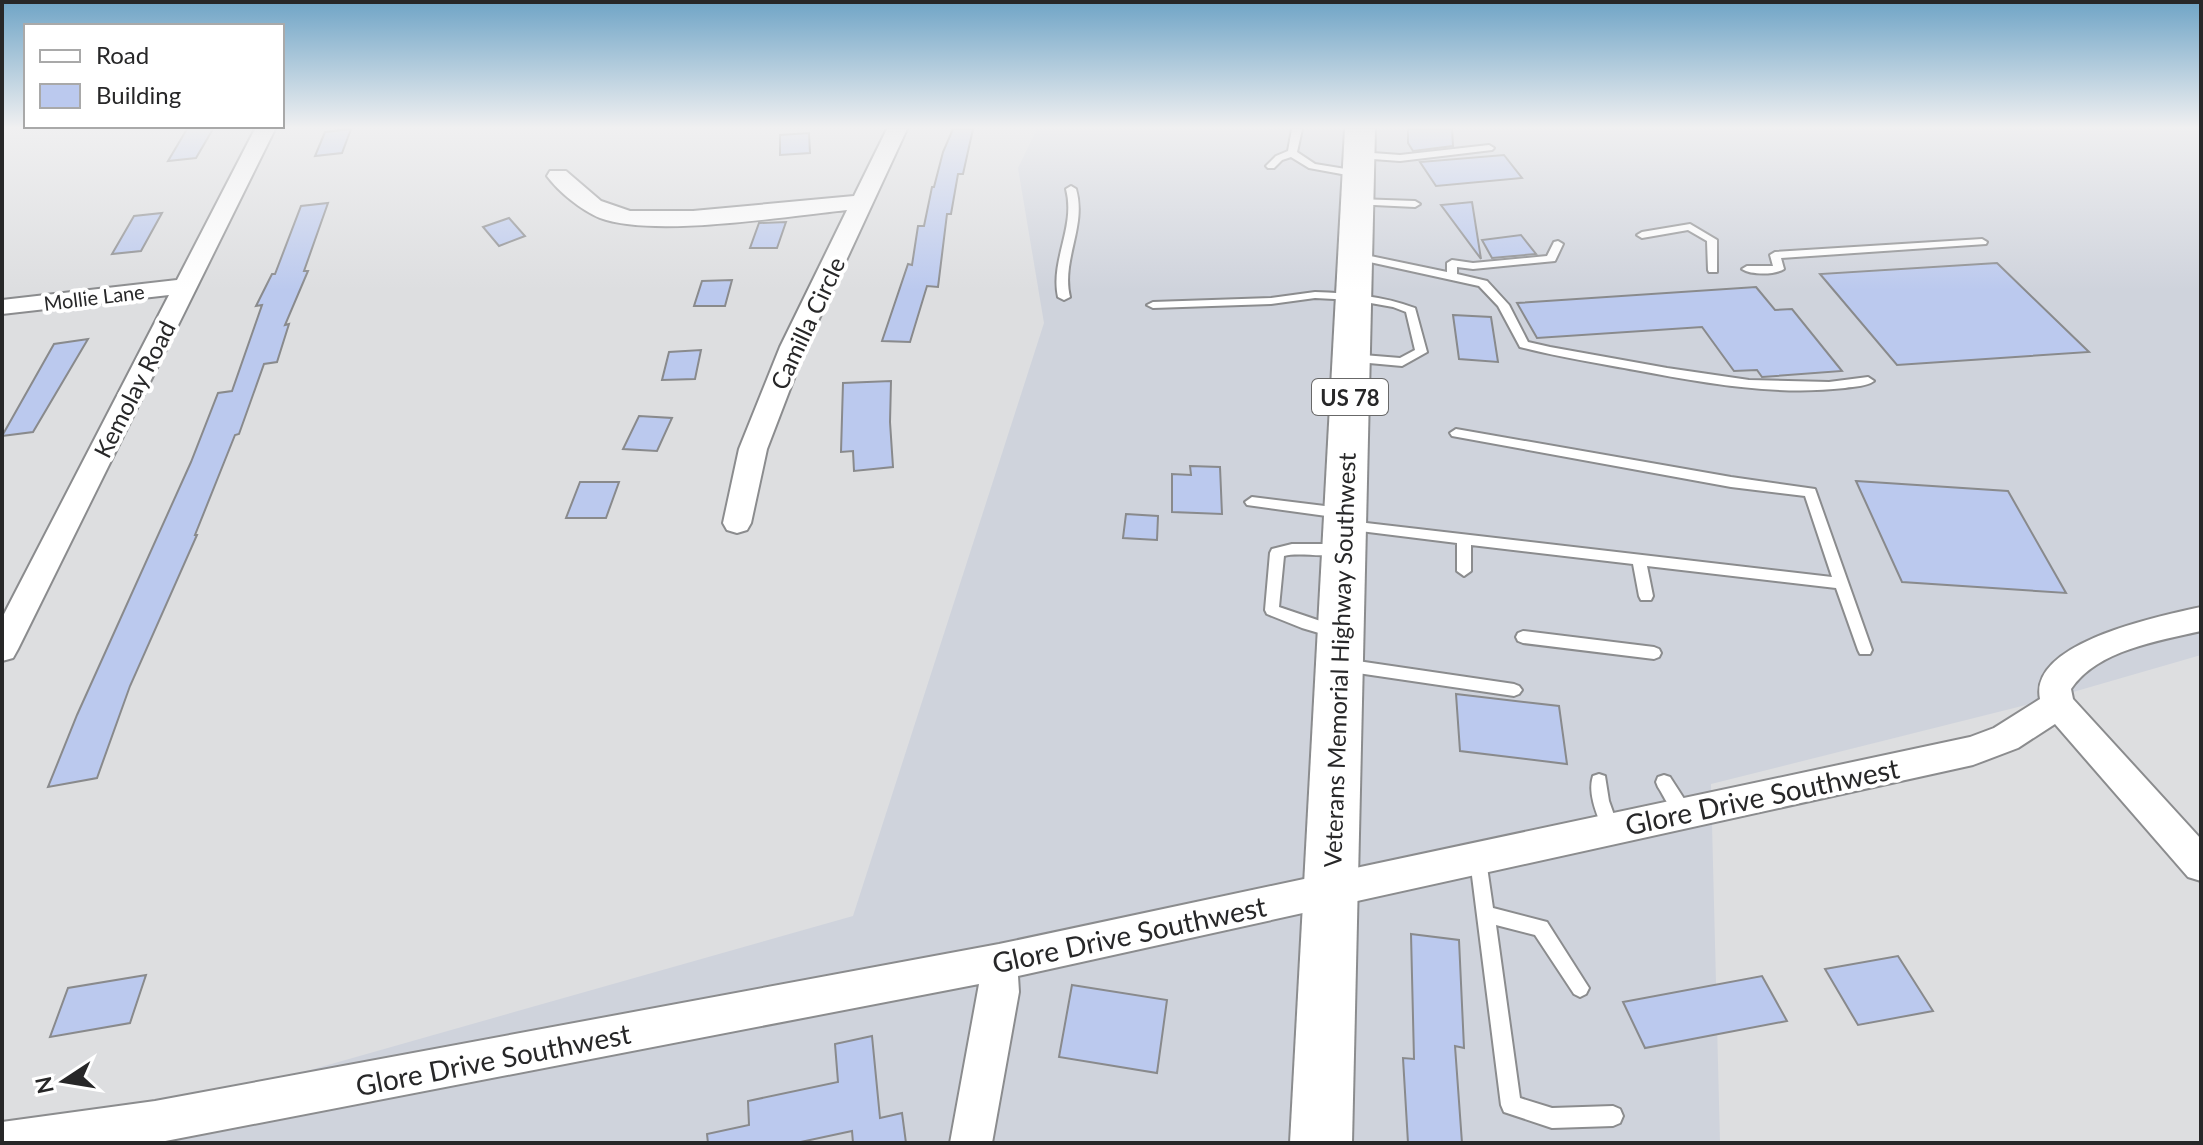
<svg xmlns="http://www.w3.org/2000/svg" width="2203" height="1145" font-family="Lato,sans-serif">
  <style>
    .built { fill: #cfd3dc }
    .building { fill: #bbc9ee; stroke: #898a8c; stroke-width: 2 }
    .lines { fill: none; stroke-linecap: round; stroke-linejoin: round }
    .lane-casing { stroke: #8b8c8e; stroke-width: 4 }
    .street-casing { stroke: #8b8c8e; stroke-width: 4 }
    .primary-casing { stroke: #8b8c8e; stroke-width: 4 }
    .lane { fill: #fff; fill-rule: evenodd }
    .street { fill: #fff; fill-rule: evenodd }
    .primary { fill: #fff; fill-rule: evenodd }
    .labels { text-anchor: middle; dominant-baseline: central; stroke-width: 8; stroke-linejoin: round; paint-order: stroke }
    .far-street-label { font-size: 20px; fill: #272728; stroke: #fff }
    .shield { fill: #fff; stroke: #686868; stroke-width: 2 }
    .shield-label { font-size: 22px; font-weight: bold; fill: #272728 }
    .street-label { font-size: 24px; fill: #272728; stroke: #fff }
    .near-street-label { font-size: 28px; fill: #272728; stroke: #fff }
  </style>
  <rect width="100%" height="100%" fill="#dddee0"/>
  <!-- built -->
  <path class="built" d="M1037 129H2201V655L2042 701 1711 784 1720 1143H105L109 1127 853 916 1044 323 1018 168Z"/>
  <!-- building -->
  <g class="building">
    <path d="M187 129H213L196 158 168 161Z"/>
    <path d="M351 129 342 153 315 156 325 132Z"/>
    <path d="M953 129H973L963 174H958L951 214H947L938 287 927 286 910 342 882 341 908 264 912 265 918 226H924L932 187H934L943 152Z"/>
    <path d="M1408 129H1452L1453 146 1413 151 1408 143Z"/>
    <path d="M809 133 810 153 780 155V135Z"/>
    <path d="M1504 155 1522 178 1436 186 1420 162Z"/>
    <path d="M1472 202 1481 259 1441 205Z"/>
    <path d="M328 203 304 271H308L285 325 289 324 277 362 264 364 239 434 235 435 195 535H197L130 686 97 778 48 787 77 715 191 462 218 393 232 391 262 305 256 306 272 274H275L301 206Z"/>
    <path d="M162 213 141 251 112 254 134 216Z"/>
    <path d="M509 218 525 236 499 246 483 227Z"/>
    <path d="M786 222 777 248H750L759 223Z"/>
    <path d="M1521 235 1536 254 1492 258 1482 240Z"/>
    <path d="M1997 263 2089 352 1897 365 1820 274Z"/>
    <path d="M732 280 725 306H694L702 281Z"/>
    <path d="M1756 287 1775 310 1792 309 1842 371 1762 377 1757 370 1734 371 1702 327 1537 338 1517 303Z"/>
    <path d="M1453 315 1491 317 1498 362 1459 359Z"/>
    <path d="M88 339 33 432 2 436 54 344Z"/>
    <path d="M701 350 695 379 662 380 669 352Z"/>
    <path d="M891 381 890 422 893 467 854 471 853 451 841 452 843 383Z"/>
    <path d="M639 416 672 418 657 451 623 449Z"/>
    <path d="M1190 466 1220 467 1222 514 1172 512V474L1191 475Z"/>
    <path d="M1856 481 2008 491 2066 593 1902 582Z"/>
    <path d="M580 482H619L606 518H566Z"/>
    <path d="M1126 514 1158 516 1157 540 1123 538Z"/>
    <path d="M1456 694 1559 706 1567 764 1460 751Z"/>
    <path d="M1411 934 1459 940 1464 1048 1455 1046 1462 1143H1408L1403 1058 1414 1059Z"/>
    <path d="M1898 956 1933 1011 1858 1025 1825 969Z"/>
    <path d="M146 975 130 1023 50 1037 68 988Z"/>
    <path d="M1762 976 1787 1021 1645 1048 1623 1002Z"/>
    <path d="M1072 985 1167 1000 1157 1073 1059 1057Z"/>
    <path d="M872 1036 880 1118 902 1113 906 1143H853L852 1131 796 1143H708L707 1134 749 1125 748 1101 838 1082 835 1044Z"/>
  </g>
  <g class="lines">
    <defs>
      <g id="lane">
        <path d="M1292 129H1302L1297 152 1315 164 1358 171 1363 174 1358 177 1309 168 1291 157 1282 160 1274 168H1268L1266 166 1276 156 1288 151Z"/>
        <path d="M1489 145 1494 148 1492 150 1400 161 1359 158 1354 155 1359 152 1400 155Z"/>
        <path d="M1071 186 1076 189C1087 226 1061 260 1070 297L1064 300 1058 297C1050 260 1076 227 1066 189Z"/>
        <path d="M1357 199 1415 201 1420 204 1415 207 1353 204 1352 202Z"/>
        <path d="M1690 224 1717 240V272H1709L1708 270 1707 241 1688 230 1642 238 1637 235 1642 232Z"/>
        <path d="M1982 239 1987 242 1986 244 1781 258 1784 269C1775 275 1751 275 1742 269L1747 266H1773L1770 255 1775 252Z"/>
        <path d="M1558 241 1563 244 1555 261 1473 269 1457 267V274L1487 281 1509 305 1528 342 1550 347 1667 368 1749 380 1829 382 1868 377 1874 381C1866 387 1855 386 1845 388 1775 396 1704 383 1635 370 1597 363 1558 357 1520 347L1498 306 1479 286 1356 259 1351 256 1356 253 1447 272V263L1452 260 1473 263 1547 256 1554 242Z"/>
        <path d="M1315 292C1349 293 1383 296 1415 308L1427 352 1402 366 1347 361 1345 358 1351 354 1400 358 1415 350 1406 312 1393 307 1354 300 1315 298 1271 304 1153 308 1147 305 1153 302 1271 298Z"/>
        <path d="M1456 429 1731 477 1815 489 1872 650 1870 654H1860L1858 650 1836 588 1647 566 1653 596 1651 600H1641L1639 596 1633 564 1471 545V571L1464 576 1457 571V543L1344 529 1342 526 1349 521 1832 577 1805 496 1731 487 1452 436 1450 433Z"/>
        <path d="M1252 497 1341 508 1348 513 1341 518 1247 505 1245 502Z"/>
        <path d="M1292 544H1339L1346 549C1332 561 1302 551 1284 556L1279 607 1341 628 1343 632 1341 636 1336 638 1302 628 1267 614 1265 610 1270 553 1272 549Z"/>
        <path d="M1523 631 1654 647 1659 649 1661 653 1659 657 1654 659 1523 643 1518 641 1516 637 1518 633Z"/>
        <path d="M1344 659 1514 684 1519 686 1522 690 1519 694 1514 696 1344 671 1339 669 1337 665 1339 661Z"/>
        <path d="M1599 774 1605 776 1609 801 1619 829 1617 834 1611 836 1605 834C1598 817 1587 794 1593 776Z"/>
        <path d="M1664 775 1670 777 1690 808 1692 813 1690 818C1674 822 1666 799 1658 787L1656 782 1658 777Z"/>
        <path d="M1478 852 1484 855 1486 860 1493 908 1547 922 1589 988 1586 994 1580 997 1574 994 1535 935 1496 925 1520 1098 1552 1108 1613 1106 1620 1109 1623 1116 1620 1123 1613 1126 1552 1128 1504 1112 1501 1105 1470 860 1472 855Z"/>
      </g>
      <g id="street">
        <path d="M255 129H275L18 649 13 658 2 661V618L169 295 2 314V300L177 280Z"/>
        <path d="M887 129H907L806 347 767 449 751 523 747 530 737 533 727 530 723 523 739 449 780 347 847 210C788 216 653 238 600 218 581 210 559 192 547 176L550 171H566L601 201 630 211H693L854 196Z"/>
        <path d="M2201 607V631C2158 641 2097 650 2071 689L2073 699 2201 839V881L2188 877 2055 724 2018 748 1973 765 1018 976 1019 992 992 1143H950L979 984 155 1143H2V1122L155 1101 999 944 1970 737 1994 728 2040 699C2028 642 2161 616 2201 607Z"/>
      </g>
      <path id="primary" d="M1345 129H1375L1352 1143H1290Z"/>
    </defs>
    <!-- lane casing -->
    <use href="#lane" class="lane-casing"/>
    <!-- street casing -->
    <use href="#street" class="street-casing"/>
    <!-- primary casing -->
    <use href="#primary" class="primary-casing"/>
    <!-- lane -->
    <use href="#lane" class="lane"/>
    <!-- street -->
    <use href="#street" class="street"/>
    <!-- primary -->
    <use href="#primary" class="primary"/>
  </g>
  <!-- sky -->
  <linearGradient id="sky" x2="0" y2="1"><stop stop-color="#6fa4c6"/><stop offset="0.44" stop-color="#f0f0f1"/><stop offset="1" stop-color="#f0f0f1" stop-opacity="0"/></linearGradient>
  <rect width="2203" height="290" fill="url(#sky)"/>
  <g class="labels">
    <!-- far-street labels -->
    <g class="far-street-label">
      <text transform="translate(94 297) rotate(-7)">Mollie Lane</text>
    </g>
    <!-- shield labels -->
    <rect class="shield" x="1312" y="379" width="76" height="36" rx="6"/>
    <g class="shield-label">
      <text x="1350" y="397">US 78</text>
    </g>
    <!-- street labels -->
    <g class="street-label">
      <text transform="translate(807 323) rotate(-65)">Camilla Circle</text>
      <text transform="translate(134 389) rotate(-63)">Kemolay Road</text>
      <text transform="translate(1339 660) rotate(-88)">Veterans Memorial Highway Southwest</text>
    </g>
    <!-- near-street labels -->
    <g class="near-street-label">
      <text transform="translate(1762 796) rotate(-12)">Glore Drive Southwest</text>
      <text transform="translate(1129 934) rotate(-12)">Glore Drive Southwest</text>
      <text transform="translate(493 1059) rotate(-11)">Glore Drive Southwest</text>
    </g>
  </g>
  <!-- border -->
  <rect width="2203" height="1145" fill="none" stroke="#272728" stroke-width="8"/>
  <!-- legend -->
  <rect x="24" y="24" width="260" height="104" fill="#ffffff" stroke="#a9a9a9" stroke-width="2"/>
  <rect x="40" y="50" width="40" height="12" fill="#ffffff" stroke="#a9a9a9" stroke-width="2"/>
  <text x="96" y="64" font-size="24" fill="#272728">Road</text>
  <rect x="40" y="84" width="40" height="24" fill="#bbc9ee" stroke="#a9a9a9" stroke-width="2"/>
  <text x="96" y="104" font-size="24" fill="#272728">Building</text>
  <!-- north arrow -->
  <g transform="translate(64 1081) rotate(258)" stroke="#ffffff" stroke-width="6" paint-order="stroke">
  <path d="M0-6L14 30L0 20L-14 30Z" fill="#272728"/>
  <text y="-12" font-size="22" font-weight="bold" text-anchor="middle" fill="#272728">N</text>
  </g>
</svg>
